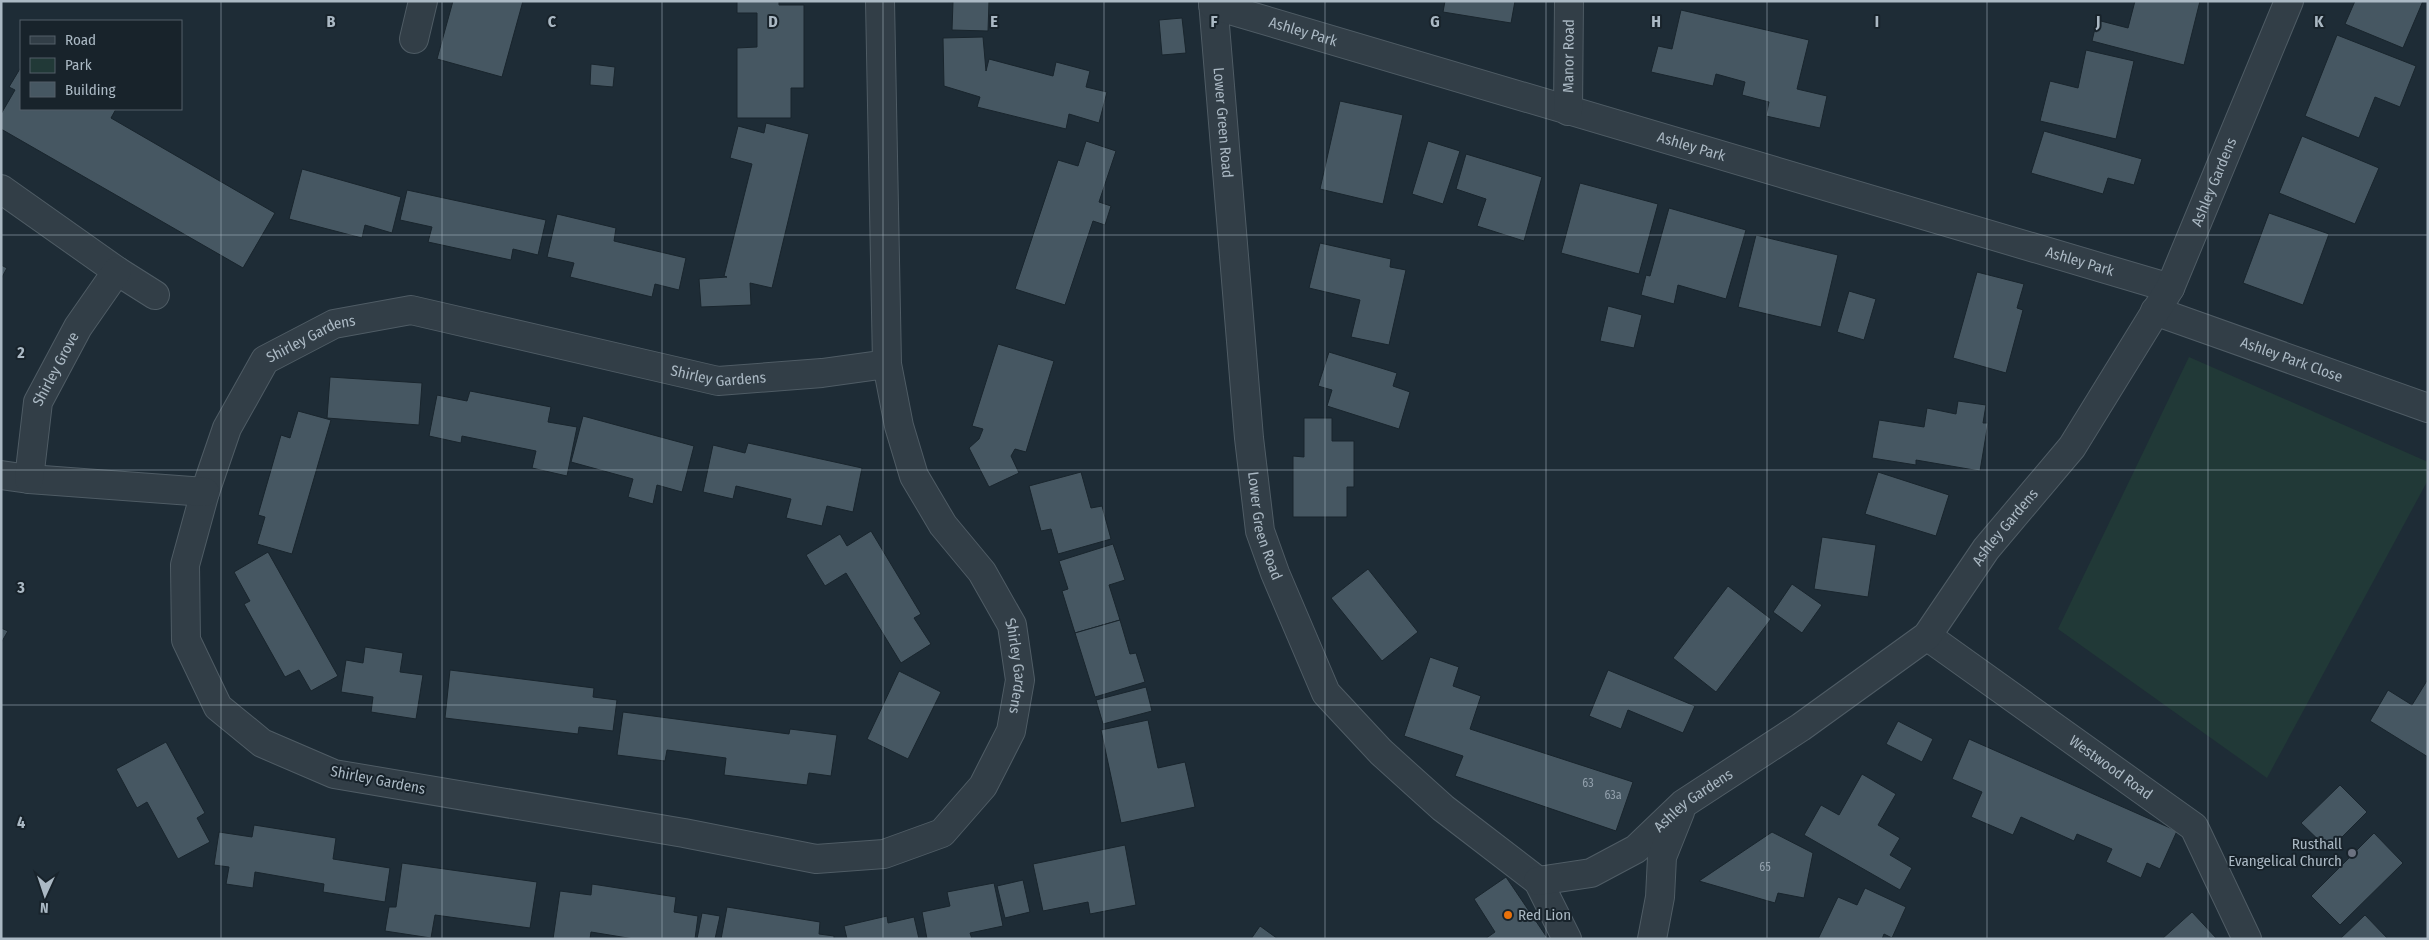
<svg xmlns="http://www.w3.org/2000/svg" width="2429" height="940" font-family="'Fira Sans Condensed',sans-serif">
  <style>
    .green { fill: #213937 }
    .building { fill: #465762; stroke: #19252d }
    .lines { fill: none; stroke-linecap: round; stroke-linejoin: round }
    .minor-casing { stroke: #4f5c65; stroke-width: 30 }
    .minor { stroke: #323e47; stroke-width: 28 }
    .grid { fill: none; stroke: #abb9c4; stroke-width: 1; stroke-opacity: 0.55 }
    .worship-dot { fill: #6b7280; stroke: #18232b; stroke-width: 2 }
    .food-dot { fill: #e8710a; stroke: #18232b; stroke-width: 2 }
    .labels { text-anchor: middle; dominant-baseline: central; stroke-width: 4; stroke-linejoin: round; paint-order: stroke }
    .number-label { font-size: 12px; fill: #92a0ac }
    .street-label { font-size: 15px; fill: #abb9c4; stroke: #18232b }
    .poi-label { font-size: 15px; fill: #abb9c4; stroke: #18232b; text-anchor: end }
    .grid-label { font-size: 16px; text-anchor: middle; font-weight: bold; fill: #abb9c4; stroke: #18232b; stroke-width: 4; stroke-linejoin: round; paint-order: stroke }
  </style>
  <rect width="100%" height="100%" fill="#1e2c36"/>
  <!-- green -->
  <path class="green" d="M2189 357 2428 462V480L2267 778 2058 629Z"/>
  <!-- building -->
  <g class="building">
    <path d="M453 1H523L502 77 437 59Z"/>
    <path d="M737 1H779V5H804V88H791V118H737V48L757 47V13H737Z"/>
    <path d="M942 1H989L988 31 952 30 953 2Z"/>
    <path d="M1445 1H1515L1511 23 1443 12Z"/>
    <path d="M2135 1H2200L2184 65 2092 41 2097 20 2128 28Z"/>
    <path d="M2355 1H2423L2403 48 2345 24Z"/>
    <path d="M1681 10 1809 40 1797 89 1827 96 1820 128 1766 116 1769 102 1742 95 1745 82 1716 74 1713 86 1651 72 1658 46 1672 49Z"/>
    <path d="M1182 18 1186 53 1162 55 1159 20Z"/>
    <path d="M2337 35 2416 66 2400 107 2375 97 2359 138 2305 116Z"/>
    <path d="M983 37 986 71 989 59 1053 76 1056 62 1090 71 1086 87 1107 92 1099 123 1069 114 1066 129 977 107 980 97 944 86 943 38Z"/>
    <path d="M2086 50 2134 61 2116 139 2040 121 2050 81 2078 88Z"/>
    <path d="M591 64 615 67 613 87 590 85Z"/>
    <path d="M21 67V109H116L111 118 275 213 243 268 1 129V114L15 90 9 87Z"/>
    <path d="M1340 101 1403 115 1383 204 1320 189Z"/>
    <path d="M766 123 809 134 772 288 750 283 751 305 701 307 699 279 727 277 724 276 752 164 730 158 738 126 764 133Z"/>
    <path d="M2044 131 2142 159 2134 185 2108 178 2103 194 2031 173Z"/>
    <path d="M2302 136 2379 168 2355 224 2279 193Z"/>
    <path d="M1086 141 1116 151 1099 202 1111 206 1105 225 1093 221 1065 305 1015 289 1058 160 1078 166Z"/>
    <path d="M1428 141 1460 151 1443 204 1412 194Z"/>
    <path d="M1466 154 1542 177 1524 241 1477 226 1486 199 1456 189Z"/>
    <path d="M302 169 401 197 392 233 365 225 362 238 289 219Z"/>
    <path d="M1580 183 1658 204 1639 274 1561 253Z"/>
    <path d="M407 190 546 220 538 255 513 249 511 260 428 242 432 227 400 220Z"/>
    <path d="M1669 208 1746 230 1726 299 1678 285 1674 304 1641 295 1646 275 1650 276Z"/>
    <path d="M2269 213 2329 234 2303 305 2243 283Z"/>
    <path d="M557 214 616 228 614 241 686 258 679 290 655 284 652 297 570 277 574 263 547 257Z"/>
    <path d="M1756 235 1838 255 1821 327 1738 307Z"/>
    <path d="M1320 243 1391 259 1390 267 1406 270 1389 345 1351 337 1360 300 1309 288Z"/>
    <path d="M1 265 7 268 1 279Z"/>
    <path d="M1977 272 2024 284 2017 308 2023 310 2006 373 1953 358Z"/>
    <path d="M1849 291 1876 299 1864 340 1837 332Z"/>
    <path d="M1608 306 1642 315 1634 348 1600 341Z"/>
    <path d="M998 344 1054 361 1026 452 1015 449 1011 456 1019 473 989 487 969 448 979 439 983 429 972 426Z"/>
    <path d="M1329 352 1397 373 1393 386 1410 392 1399 429 1327 406 1332 390 1318 386Z"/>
    <path d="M330 377 422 383 419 425 327 418Z"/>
    <path d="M470 391 551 407 548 422 577 427 567 476 532 468 536 451 462 436 461 443 429 436 437 395 467 401Z"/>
    <path d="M1958 401 1986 405 1983 423H1988L1980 471 1916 460V465L1872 458 1879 420 1924 427 1927 408 1956 414Z"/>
    <path d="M298 411 331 420 292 554 257 544 265 517 258 515 281 435 290 438Z"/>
    <path d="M583 416 694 446 682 492 657 485 653 504 628 497 633 479 571 462Z"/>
    <path d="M1304 418H1332V441H1354V487H1347V517H1293V456L1304 457Z"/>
    <path d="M748 443 862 468 853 512 827 506 822 526 786 518 791 499 736 486 733 499 703 492 713 445 745 453Z"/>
    <path d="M1081 472 1091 508 1102 506 1111 539 1058 554 1051 529 1041 531 1029 486Z"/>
    <path d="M1878 472 1949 495 1936 536 1865 514Z"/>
    <path d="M871 531 921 614 914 618 931 644 901 663 846 573 825 586 806 555 840 534 847 546Z"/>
    <path d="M1822 537 1876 545 1868 597 1814 589Z"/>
    <path d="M1113 544 1125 580 1109 585 1120 620 1075 633 1062 591 1068 589 1059 561Z"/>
    <path d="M268 552 338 676 311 691 299 670 285 677 244 604 250 601 234 572Z"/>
    <path d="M1368 569 1418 632 1382 661 1331 598Z"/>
    <path d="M1792 584 1822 605 1802 633 1773 612Z"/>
    <path d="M1728 586 1771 619 1716 692 1673 658Z"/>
    <path d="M1120 620 1130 654 1136 653 1145 682 1095 697 1075 633Z"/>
    <path d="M1 628 8 631 1 643Z"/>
    <path d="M365 647 403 653 400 672 423 675 416 719 371 712 373 697 341 692 346 660 363 663Z"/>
    <path d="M1430 657 1459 667 1453 686 1481 696 1470 729 1633 782 1616 831 1455 776 1463 756 1404 736Z"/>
    <path d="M450 670 594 688 593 697 617 700 613 731 579 727 578 734 445 718Z"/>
    <path d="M1608 670 1695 706 1683 733 1628 710 1621 729 1589 716Z"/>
    <path d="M899 671 941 692 908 759 867 739Z"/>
    <path d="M2428 679V757L2370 721 2388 690 2412 705Z"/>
    <path d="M1146 687 1152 711 1103 724 1096 700Z"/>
    <path d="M623 712 789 734 790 729 837 735 831 776 809 773 807 785 724 775 726 758 667 750 665 761 617 755Z"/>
    <path d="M1148 720 1158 768 1185 762 1195 807 1121 823 1101 730Z"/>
    <path d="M1898 721 1933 739 1922 762 1886 744Z"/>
    <path d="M1969 739 2177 831 2160 869 2147 863 2141 878 2106 862 2112 849 2077 834 2074 841 2021 817 2013 835 1971 817 1982 792 1952 779Z"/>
    <path d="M166 742 205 813 197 818 210 842 178 859 147 802 137 808 116 769Z"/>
    <path d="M1862 774 1896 794 1878 825 1900 838 1890 855 1912 868 1900 890 1804 835 1821 805 1839 815Z"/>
    <path d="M2340 785 2367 812 2329 850 2301 823Z"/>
    <path d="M254 825 336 838 333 859 390 868 385 902 323 892 324 884 255 872 253 888 226 884 229 867 214 865 219 832 252 837Z"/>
    <path d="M1772 832 1813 853 1804 898 1778 893 1775 903 1699 881Z"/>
    <path d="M2374 833 2403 863 2340 925 2311 896Z"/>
    <path d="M1125 845 1136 905 1090 914 1088 902 1043 911 1033 864Z"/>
    <path d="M402 863 537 882 530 928 435 915 431 938 385 931 389 907H396Z"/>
    <path d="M1506 877 1548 939H1485L1495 932 1474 899Z"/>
    <path d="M1023 880 1030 912 1005 918 997 886Z"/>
    <path d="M994 883 1003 926 970 933 972 939H927L922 912 950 906 947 892Z"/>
    <path d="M592 884 676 897 674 912 698 916 695 939H634L591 932 590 939H553L560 891 591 895Z"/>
    <path d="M1865 888 1906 907 1892 938 1884 934 1882 939H1818L1838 897 1857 905Z"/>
    <path d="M727 907 820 922 819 934 834 936V939H721Z"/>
    <path d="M2192 912 2217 939H2162Z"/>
    <path d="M702 913 720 916 715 939H697Z"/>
    <path d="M2365 915 2388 939H2340Z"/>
    <path d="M887 916 888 923 914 917 919 939H847L844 926Z"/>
    <path d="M1260 926 1278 939H1251Z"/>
  </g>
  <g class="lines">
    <defs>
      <g id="minor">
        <path id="s1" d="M880 1 887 364 899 426 914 476 943 525 982 572 1012 625 1020 680 1011 731 983 786 942 833 884 854 816 859 684 833 334 774 262 743 218 707 186 640 185 565 205 492 227 428 265 360 334 324 411 310 718 381 822 373 887 364"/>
        <path id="s2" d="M1213 1 1249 438 1260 531 1275 573 1326 693 1381 752 1443 808 1538 881 1567 939"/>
        <path id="s3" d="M1213 5 2170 288"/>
        <path d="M414 39 423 1"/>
        <path id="s4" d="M1568 111 1569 1"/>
        <path d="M1 189 117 271 155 295"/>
        <path id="s5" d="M2155 311 2428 408"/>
        <path d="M1 475 29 479 205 492"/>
        <path id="s6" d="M29 479 38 402 78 327 117 271"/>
        <path id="s7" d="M1927 636 2194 827 2247 939"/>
        <path id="s8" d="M1538 881 1591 873 1636 849 1683 804 1801 727 1927 636 1986 549 2072 447 2170 288 2289 1"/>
        <path d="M1652 939 1660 897 1662 857 1680 812"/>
      </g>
    </defs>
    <!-- minor casing -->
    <use href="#minor" class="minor-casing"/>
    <!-- minor -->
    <use href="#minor" class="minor"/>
  </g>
  <!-- grid -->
  <path class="grid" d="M221 1V939M442 1V939M662 1V939M883 1V939M1104 1V939M1325 1V939M1546 1V939M1767 1V939M1987 1V939M2208 1V939M1 235H2428M1 470H2428M1 705H2428"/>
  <!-- markers -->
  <circle class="worship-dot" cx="2352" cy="853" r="5"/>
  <circle class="food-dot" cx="1508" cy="915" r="5"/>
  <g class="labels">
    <!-- number labels -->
    <g class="number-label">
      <text x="1588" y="783">63</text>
      <text x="1613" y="795">63a</text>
      <text x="1765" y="867">65</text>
    </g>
    <!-- street labels -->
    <g class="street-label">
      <text stroke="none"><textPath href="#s3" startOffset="94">Ashley Park</textPath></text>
      <text stroke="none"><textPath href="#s4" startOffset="55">Manor Road</textPath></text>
      <text stroke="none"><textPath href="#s2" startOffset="122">Lower Green Road</textPath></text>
      <text stroke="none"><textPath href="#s3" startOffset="499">Ashley Park</textPath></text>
      <text stroke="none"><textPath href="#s8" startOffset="1006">Ashley Gardens</textPath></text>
      <text stroke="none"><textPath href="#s3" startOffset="904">Ashley Park</textPath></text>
      <text stroke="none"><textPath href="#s1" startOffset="2065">Shirley Gardens</textPath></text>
      <text stroke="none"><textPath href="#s5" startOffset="145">Ashley Park Close</textPath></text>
      <text stroke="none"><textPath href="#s6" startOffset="115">Shirley Grove</textPath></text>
      <text stroke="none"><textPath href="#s1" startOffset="2485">Shirley Gardens</textPath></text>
      <text stroke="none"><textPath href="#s2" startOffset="528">Lower Green Road</textPath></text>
      <text stroke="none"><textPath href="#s8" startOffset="600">Ashley Gardens</textPath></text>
      <text stroke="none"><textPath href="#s1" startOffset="699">Shirley Gardens</textPath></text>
      <text stroke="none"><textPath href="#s7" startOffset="226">Westwood Road</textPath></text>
      <text transform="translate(378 780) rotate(11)">Shirley Gardens</text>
      <text stroke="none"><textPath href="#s8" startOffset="180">Ashley Gardens</textPath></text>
    </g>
    <!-- poi labels -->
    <g class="poi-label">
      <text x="2342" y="844">Rusthall<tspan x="2342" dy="17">Evangelical Church</tspan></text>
      <text x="1518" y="915" text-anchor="start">Red Lion</text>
    </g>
  </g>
  <g class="grid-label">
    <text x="331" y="27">B</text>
    <text x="552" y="27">C</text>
    <text x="773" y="27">D</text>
    <text x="994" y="27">E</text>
    <text x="1214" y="27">F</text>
    <text x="1435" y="27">G</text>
    <text x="1656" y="27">H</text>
    <text x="1877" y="27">I</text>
    <text x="2098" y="27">J</text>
    <text x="2319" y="27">K</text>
    <text x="21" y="358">2</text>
    <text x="21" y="593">3</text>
    <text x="21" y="828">4</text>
  </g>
  <!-- border -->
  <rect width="2429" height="940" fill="none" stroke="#abb9c4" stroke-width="5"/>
  <!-- legend -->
  <rect x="20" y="20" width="162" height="90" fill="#18232b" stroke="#535f68"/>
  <rect x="30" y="36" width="25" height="8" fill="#323e47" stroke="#535f68"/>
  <text x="65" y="45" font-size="15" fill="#abb9c4">Road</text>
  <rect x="30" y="58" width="25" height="15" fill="#213937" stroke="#535f68"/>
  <text x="65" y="70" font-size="15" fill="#abb9c4">Park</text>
  <rect x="30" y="82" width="25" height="15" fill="#465762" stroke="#535f68"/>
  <text x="65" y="95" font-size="15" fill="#abb9c4">Building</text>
  <!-- north arrow -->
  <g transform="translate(45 895) rotate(183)" stroke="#18232b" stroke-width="4" paint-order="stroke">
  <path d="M0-4L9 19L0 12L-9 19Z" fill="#abb9c4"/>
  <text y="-8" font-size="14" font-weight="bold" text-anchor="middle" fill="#abb9c4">N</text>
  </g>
</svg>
